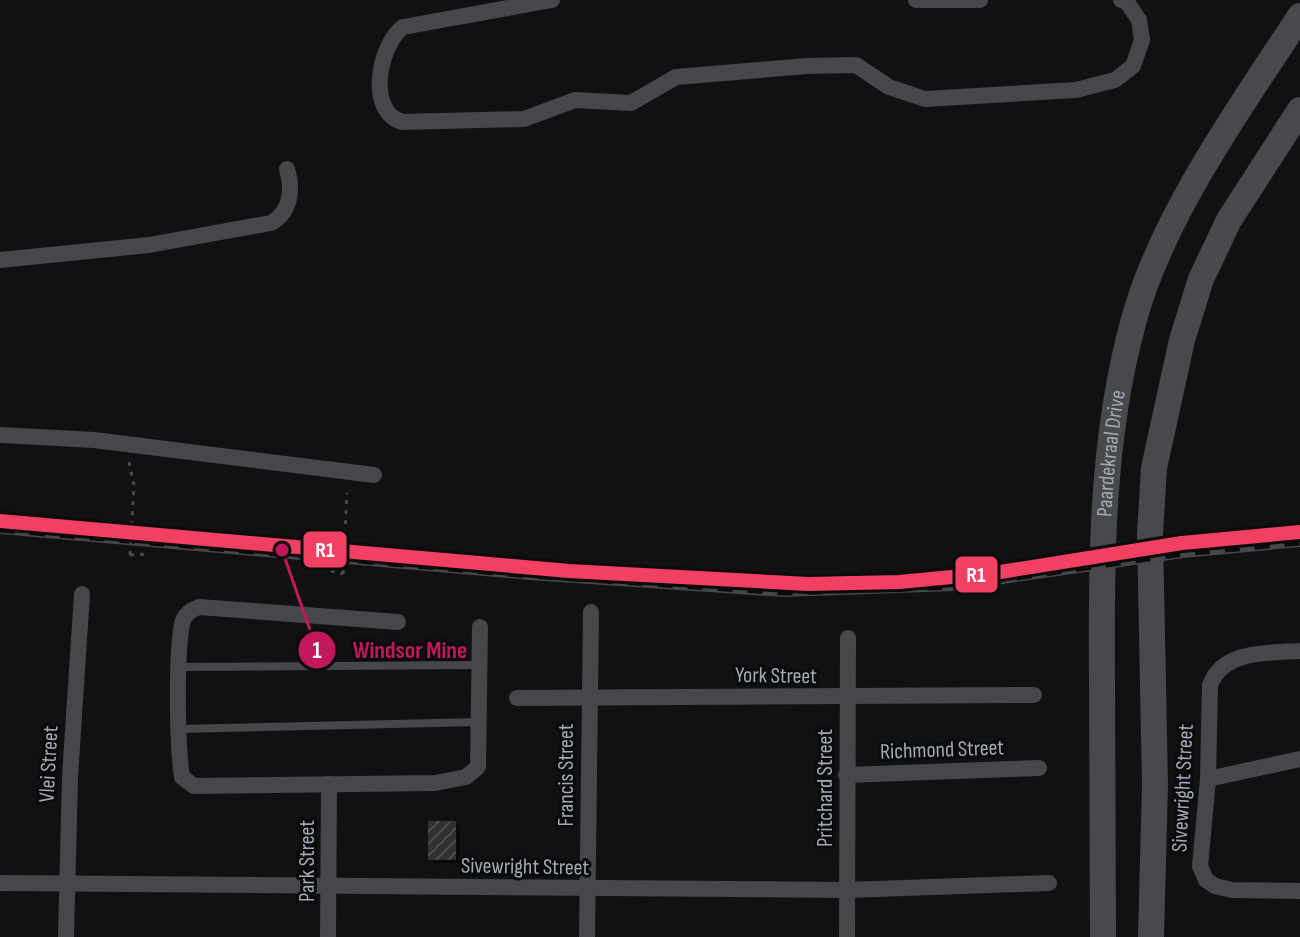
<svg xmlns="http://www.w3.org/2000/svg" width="1300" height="937" font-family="'Sofia Sans Condensed',sans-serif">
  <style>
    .shadow { fill: #0007 }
    .building { fill: url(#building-hatch) }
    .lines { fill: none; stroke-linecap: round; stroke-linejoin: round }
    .path { stroke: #47484c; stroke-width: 3; stroke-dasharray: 4 6; stroke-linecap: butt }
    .lane { stroke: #45474a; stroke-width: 8 }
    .street { stroke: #45474a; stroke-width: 16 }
    .primary { stroke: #47494c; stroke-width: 26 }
    .rail-casing { stroke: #46474a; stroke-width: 8 }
    .rail { stroke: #0b0b0d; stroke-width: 5; stroke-dasharray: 15; stroke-linecap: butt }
    .path-bridge { stroke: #47484c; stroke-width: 3; stroke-dasharray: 4 6; stroke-linecap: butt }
    .rail-1-casing { stroke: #0b0b0d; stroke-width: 20 }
    .rail-1 { stroke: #f24062; stroke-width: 14 }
    .labels { text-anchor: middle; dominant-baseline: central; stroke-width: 6; stroke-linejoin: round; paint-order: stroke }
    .street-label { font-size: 22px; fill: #a2a9b2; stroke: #0b0b0d }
    .leader { fill: none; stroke: #c2185b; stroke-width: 3 }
    .callout-dot { fill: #c2185b; stroke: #0b0b0d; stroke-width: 3 }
    .mark-label { font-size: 24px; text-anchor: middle; font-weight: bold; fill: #fff }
    .callout-label { font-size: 24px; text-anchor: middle; font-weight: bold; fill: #c2185b; stroke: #0b0b0d; stroke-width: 6; stroke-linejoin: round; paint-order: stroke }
    .line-badge { stroke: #0b0b0d; stroke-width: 3 }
    .badge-label { font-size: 22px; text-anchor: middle; font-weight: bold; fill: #fff }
  </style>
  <defs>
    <pattern id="building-hatch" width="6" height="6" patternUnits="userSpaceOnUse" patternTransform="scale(2)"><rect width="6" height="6" fill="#313133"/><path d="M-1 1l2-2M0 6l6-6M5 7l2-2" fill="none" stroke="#4c4c4e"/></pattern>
  </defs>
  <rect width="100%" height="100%" fill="#111"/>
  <!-- shadow -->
  <path class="shadow" d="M456 823 460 827V863H434L430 859Z"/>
  <!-- building -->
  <rect class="building" x="428" y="821" width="28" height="39"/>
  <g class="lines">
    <!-- path -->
    <g class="path">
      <path d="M129 462 134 485"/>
      <path d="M130 555 149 554"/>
      <path d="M321 568 343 574"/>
    </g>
    <!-- lane -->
    <g class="lane">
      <path d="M180 667 479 665"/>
      <path d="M179 729 478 722"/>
    </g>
    <!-- street -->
    <g class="street">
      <path d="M552 0 403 27C379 45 366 111 402 122L524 119 575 100 631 103 676 77 807 66 856 65 889 87 925 99 1076 90 1115 80 1133 66 1142 40 1139 20 1127 2 1121 0"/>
      <path d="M916 0H980"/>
      <path d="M0 260 149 245 271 223C291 212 293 189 287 169"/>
      <path d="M0 435 94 440 374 475"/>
      <path d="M398 622 199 607C191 610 184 614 182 624 176 656 177 744 182 777L194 786 435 783 466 777 478 767 480 627"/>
      <path d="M1300 651C1267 653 1223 650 1210 685L1208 779 1200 866 1206 880 1215 886 1232 890 1300 891"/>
      <path d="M517 698 1034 695"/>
      <path d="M846 775 1039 768"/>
      <path d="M1208 779 1300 759"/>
      <path d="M0 883 847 890 1049 883"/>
      <path d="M66 937 70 777 82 594"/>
      <path d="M328 937 329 784"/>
      <path d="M587 937 591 612"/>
      <path d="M847 937 848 638"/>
    </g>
    <!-- primary -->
    <g class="primary">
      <path id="s1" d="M1103 937C1103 852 1102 768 1102 683 1101 563 1101 441 1133 323 1161 217 1240 108 1300 16"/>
      <path d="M1151 937 1155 784 1150 534 1154 468 1182 340 1201 279 1229 220 1300 110"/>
    </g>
    <defs>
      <path id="rail" d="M0 530 530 576 784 593 954 587 1183 554 1300 543"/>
    </defs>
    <!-- rail casing -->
    <use href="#rail" class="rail-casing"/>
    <!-- rail -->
    <use href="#rail" class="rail"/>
    <!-- path-bridge -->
    <g class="path-bridge">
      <path d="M130 555 134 485"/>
      <path d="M343 574 347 493"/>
    </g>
    <defs>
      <path id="rail-1" d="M0 521 569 571 808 584 899 582 994 573 1182 543 1300 532"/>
    </defs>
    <!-- rail-1 casing -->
    <use href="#rail-1" class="rail-1-casing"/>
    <!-- rail-1 -->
    <use href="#rail-1" class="rail-1"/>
  </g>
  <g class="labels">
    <!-- street labels -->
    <g class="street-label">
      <text stroke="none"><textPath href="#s1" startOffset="484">Paardekraal Drive</textPath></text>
      <text transform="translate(776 676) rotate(1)">York Street</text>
      <text transform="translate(942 750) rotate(-2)">Richmond Street</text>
      <text transform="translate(49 764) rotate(-87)">Vlei Street</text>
      <text transform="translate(566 775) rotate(-90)">Francis Street</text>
      <text transform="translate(825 788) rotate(-90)">Pritchard Street</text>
      <text transform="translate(1183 788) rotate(-87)">Sivewright Street</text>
      <text transform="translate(307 861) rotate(-90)">Park Street</text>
      <text transform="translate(525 867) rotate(1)">Sivewright Street</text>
    </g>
  </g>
  <!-- callouts -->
  <path class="leader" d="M282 550L317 650"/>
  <g class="callout-dot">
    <circle cx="282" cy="550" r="8"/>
    <circle cx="317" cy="650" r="20"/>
  </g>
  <g class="mark-label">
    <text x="317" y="658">1</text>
  </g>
  <g class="callout-label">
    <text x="410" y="658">Windsor Mine</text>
  </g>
  <g class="line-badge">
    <rect x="302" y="530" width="46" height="39" rx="8" fill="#f24062"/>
    <rect x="954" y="555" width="45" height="39" rx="8" fill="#f24062"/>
  </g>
  <g class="badge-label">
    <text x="325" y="557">R1</text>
    <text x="976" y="582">R1</text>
  </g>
</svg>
